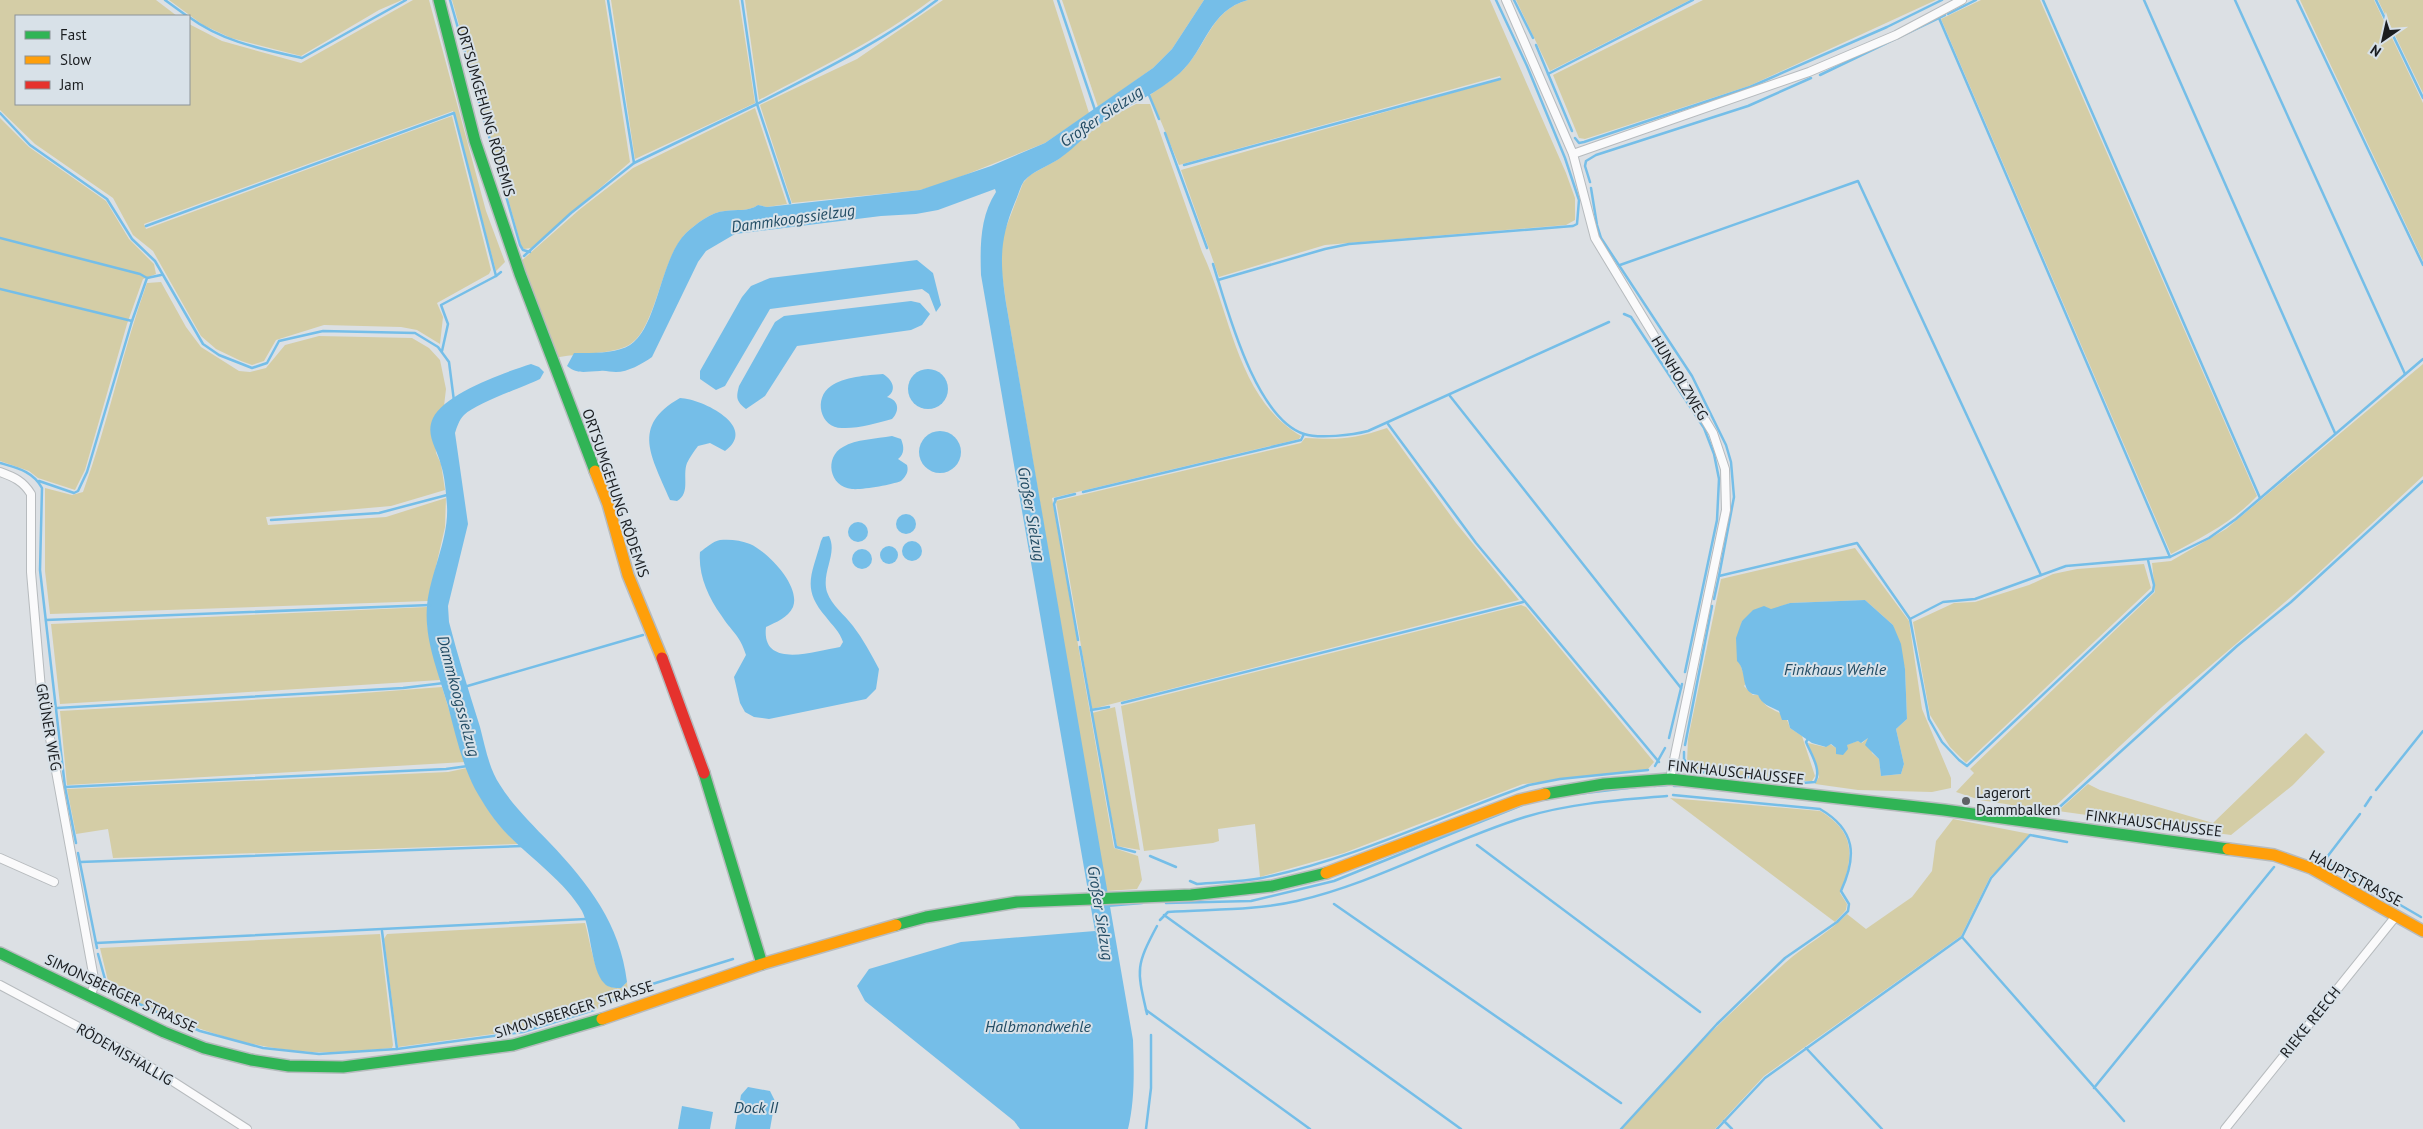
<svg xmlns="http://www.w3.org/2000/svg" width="2423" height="1129" font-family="'PT Sans',sans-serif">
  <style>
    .green { fill: #d4cda6 }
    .water { fill: #75bee8 }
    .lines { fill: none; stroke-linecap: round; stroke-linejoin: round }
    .stream { stroke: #75bee8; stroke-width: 2.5 }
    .street-casing { stroke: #b7bbbe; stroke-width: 10 }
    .fast-casing { stroke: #b7bbbe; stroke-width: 14 }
    .slow-casing { stroke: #b7bbbe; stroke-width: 14 }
    .jam-casing { stroke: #b7bbbe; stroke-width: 14 }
    .street { stroke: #fafafb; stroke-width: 8 }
    .fast { stroke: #30b455; stroke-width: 11 }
    .slow { stroke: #ff9f0a; stroke-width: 11 }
    .jam { stroke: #e5322d; stroke-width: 11 }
    .poi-dot { fill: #5e6165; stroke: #d8e1e8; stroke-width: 2 }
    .labels { text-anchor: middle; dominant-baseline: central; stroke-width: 4; stroke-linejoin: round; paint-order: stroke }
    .street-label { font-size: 15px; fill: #1a1d20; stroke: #d8e1e8 }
    .poi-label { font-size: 15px; fill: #1a1d20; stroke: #d8e1e8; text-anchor: start }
    .water-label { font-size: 16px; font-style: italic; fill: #224c64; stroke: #d8e1e8 }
  </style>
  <rect width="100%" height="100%" fill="#dce0e4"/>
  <!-- green -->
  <g class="green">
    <path d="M0 0H156L177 16H16V104H189V24L222 41 301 63 413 0H429L486 211 505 262 496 271 453 111 144 224 146 229 452 116 491 270 489 274 437 303 443 317 440 344 417 330 401 327 324 325 276 340 264 361 252 365 241 361 216 349 201 336 153 251 133 235 113 198 35 144 0 110Z"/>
    <path d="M169 0H402L379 10 301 56 231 38 203 25Z"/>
    <path d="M452 0H605L630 162 531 248 524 249 521 245Z"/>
    <path d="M611 0H739L755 103 635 159Z"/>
    <path d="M745 0H931C878 40 817 69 759 100Z"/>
    <path d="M943 0H1053L1089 113 1045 143 945 183 920 190 792 203 760 105 857 59Z"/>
    <path d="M1062 0H1204L1172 49 1153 68 1098 107Z"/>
    <path d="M1248 0H1490L1566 173 1575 198V220L1566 225 1325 245 1219 277 1181 170 1501 79 1500 76 1179 165 1150 95C1164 85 1179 76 1189 63 1209 38 1214 9 1248 0Z"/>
    <path d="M1516 0H1690L1550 71Z"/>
    <path d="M1703 0H1936L1749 86 1585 139 1579 138 1553 75Z"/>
    <path d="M1981 0H2040L2257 496C2233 522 2202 537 2171 554L1941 19Z"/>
    <path d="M2300 0H2374L2423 103V261Z"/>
    <path d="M2378 0H2423V93Z"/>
    <path d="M1136 104H1150L1202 252C1231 313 1237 399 1301 436L1299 439 1052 498 1114 848 1138 856 1142 880 1137 889 1106 891 1006 303 1002 274V238L1023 183 1030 175 1059 159 1105 120Z"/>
    <path d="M755 108 787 204 767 207 758 205C748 212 737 209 725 211 711 212 696 224 686 233 661 258 656 330 629 345 611 355 576 353 554 358L519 263 579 210 633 168Z"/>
    <path d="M0 118 29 147 106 201 129 239 154 264 156 274 143 279 127 324 85 470 75 490 38 478 29 471 0 461Z"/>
    <path d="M161 282 186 327 201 347 239 371 250 372 266 368 285 345 319 336 412 338 429 348 440 360 446 389 444 406 434 417 436 453 441 464 445 490 391 506 266 517 268 525 386 517 446 498 445 527 428 601 50 614 45 571V488L72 495 83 492C108 424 122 352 147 283Z"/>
    <path d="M2423 364V476L2312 579 2162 707 2050 811 1980 800 1956 792 1974 773 1970 769 2155 592 2152 563 2171 561 2226 529Z"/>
    <path d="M1387 428 1456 523 1519 600 1092 709 1056 501 1301 443 1305 438C1339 440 1354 439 1387 428Z"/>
    <path d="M1855 548 1909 621 1922 709 1951 778V788L1932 792 1858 790 1815 784 1819 777 1808 743 1825 747 1830 744 1836 748 1858 741 1862 743 1868 738 1872 753 1879 759 1881 776 1901 774 1904 764 1896 729 1907 719 1905 669 1893 625 1865 600 1790 603 1742 621C1736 648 1736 657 1747 682L1744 686 1753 695H1758C1761 699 1765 706 1770 708 1780 714 1786 713 1790 728L1802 736 1815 776 1812 781H1795L1694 770 1687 762 1688 739 1721 579Z"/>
    <path d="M2144 564 2151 588 1966 763 1950 747 1930 715 1913 622 1954 603 1975 602 2029 585 2053 574 2077 569Z"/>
    <path d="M1521 605 1526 607 1654 762 1648 769 1523 784 1344 853 1260 877 1255 824 1218 829 1219 841 1213 843 1144 851 1121 706Z"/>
    <path d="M427 607V625L440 680 60 704 51 624Z"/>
    <path d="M442 687 465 762 67 785 60 711 337 695Z"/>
    <path d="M1115 707 1140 850 1117 846 1092 713Z"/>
    <path d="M2306 733 2325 752 2293 785 2231 835 2058 811 2088 784 2100 790 2213 823Z"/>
    <path d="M467 768C478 797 495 824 518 844L113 858 108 829 76 834 67 789 448 772Z"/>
    <path d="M1670 798 1820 811C1856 832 1854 857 1840 893L1847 904 1846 910 1835 922Z"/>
    <path d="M1953 819 2030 834 2021 846 1990 877 1961 936 1764 1076 1715 1129H1622C1670 1069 1728 1015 1785 963 1805 945 1829 933 1847 914L1866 929 1912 897 1932 871 1936 841Z"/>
    <path d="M585 923C589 936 595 977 606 984 610 988 616 988 621 988L627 982 628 992 595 1010 523 1030 398 1047 384 939 387 934Z"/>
    <path d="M380 934 393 1045 392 1048C366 1050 339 1053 312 1052 240 1049 173 1021 110 989L100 948Z"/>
  </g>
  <!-- water -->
  <g class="water">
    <path d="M1204 0H1248C1209 10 1206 49 1180 73 1158 93 1131 104 1106 120 1089 131 1076 147 1059 159 1048 166 1033 171 1024 181 1020 187 1018 196 1015 202 999 241 1000 262 1006 303L1133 1040C1134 1070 1135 1100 1128 1129H1020L1014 1121 865 1001 857 986 869 969 961 942 1095 931 981 275C980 246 980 216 996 192L995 189 938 210 916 214 881 216 735 234 706 251 698 262 652 357C642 364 628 372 616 372 610 372 605 370 600 371 586 371 578 375 567 366L574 353C590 353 616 354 630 345 658 327 660 258 686 233 696 224 711 212 725 211 737 209 748 212 758 205L767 207 920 190 991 166 1045 143 1153 68 1172 49Z"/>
    <path d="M917 260 933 273 941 305 936 312 929 294 922 289 770 309 725 386 716 390 700 379V371L742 297 751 286 770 278Z"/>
    <path d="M911 301 920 303 930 314 922 325 911 330 797 346 765 396 746 409C736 401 736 398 739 386L775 322 784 316Z"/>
    <path d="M531 364 539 367 544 372 540 379C521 388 477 403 464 415 459 420 457 427 455 433L468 524 448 606 449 622C458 657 469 692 480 727 485 746 489 769 500 785 513 806 532 824 549 842 589 884 620 924 627 982L621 988C615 988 608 988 604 983 591 970 591 928 582 911 566 883 531 858 508 835 495 822 484 805 475 789 462 764 455 733 448 706 439 674 424 640 427 606 430 573 449 540 447 506 446 493 445 477 441 465 437 448 425 435 433 418 445 393 506 372 531 364Z"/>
    <circle cx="928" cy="389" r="20"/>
    <path d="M883 374C892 379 898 390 887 397 899 400 900 411 892 419 877 423 857 429 842 428 820 428 813 398 831 386 843 377 868 375 883 374Z"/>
    <path d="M680 398C703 399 759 427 725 451L710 443 698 446C694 451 690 457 687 463 682 476 691 493 677 501L670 500C652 457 630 426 680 398Z"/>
    <circle cx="940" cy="452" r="21"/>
    <path d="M892 436 901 439C904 446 905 454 898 459L907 465C909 472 906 476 901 481 891 485 862 490 852 489 829 487 824 457 843 447 856 439 876 439 892 436Z"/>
    <circle cx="906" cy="524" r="10"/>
    <circle cx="858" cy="532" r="10"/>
    <path d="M829 536C838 554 821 572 827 592 832 606 844 614 853 626 863 639 871 654 879 669L876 689 866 699 769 719 754 717 745 712 740 703 734 677 746 655C740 635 731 631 721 615 708 597 698 574 700 552 706 548 713 541 720 540 729 539 741 540 750 544 768 552 801 586 793 607 788 618 776 622 766 627 761 670 815 651 840 647L843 642C840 632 832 625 826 617 801 588 812 575 821 541L823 537Z"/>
    <circle cx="912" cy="551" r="10"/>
    <circle cx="889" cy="555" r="9"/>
    <circle cx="862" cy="559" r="10"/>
    <path d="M1865 600 1893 625 1901 644 1905 669 1907 719 1896 729 1904 764 1901 774 1881 776 1879 759 1865 745 1868 738 1861 743 1858 741 1847 745 1848 749 1843 755 1836 754V748L1831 744 1826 747 1812 743 1790 728 1788 720H1782L1779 711C1771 707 1761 704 1758 695 1739 694 1748 671 1737 661L1736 638 1742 621 1753 610 1764 606 1771 609 1790 603Z"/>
    <path d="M748 1087 770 1091 775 1101 770 1129H735L741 1095Z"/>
    <path d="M682 1106 713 1112 710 1129H678Z"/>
  </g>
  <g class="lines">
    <!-- stream -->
    <g class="stream">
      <path d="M165 0 187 16"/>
      <path d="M450 0 520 245 523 250 530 252"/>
      <path d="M608 0 634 163"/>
      <path d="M742 0 757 104C819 72 882 42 937 0"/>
      <path d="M1058 0 1095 110"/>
      <path d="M1514 0 1533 38"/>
      <path d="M2043 0 2260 498"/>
      <path d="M2144 0 2335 433"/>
      <path d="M2235 0 2405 374"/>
      <path d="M2297 0 2423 265"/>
      <path d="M2376 0 2423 98"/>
      <path d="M1948 14 1976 0"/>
      <path d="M189 17C223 42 262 49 302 58L406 0"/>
      <path d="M1939 18 2170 557"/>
      <path d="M1536 45 1572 131"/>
      <path d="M1548 74 1693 0"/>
      <path d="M1820 75 1945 15"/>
      <path d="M1149 95 1159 119"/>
      <path d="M0 113 30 145 107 199 132 239 155 261 203 344 219 355 252 368 267 363 279 341 323 331 415 333 438 347 449 362 454 401"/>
      <path d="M1165 133 1207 248"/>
      <path d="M1575 138 1579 143 1584 142 1750 87 1887 27 1942 0"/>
      <path d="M1184 165 1500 79"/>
      <path d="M1590 182 1585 166 1586 161 1596 155 1748 106 1811 78"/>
      <path d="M1591 188 1597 225 1601 238 1692 376 1726 445 1731 462 1734 497 1719 576"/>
      <path d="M146 226 454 113 496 276 441 305 448 324 442 351"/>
      <path d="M0 238 140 274 147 278"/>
      <path d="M524 256 571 213 634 163 757 104 790 203"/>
      <path d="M1213 264C1227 308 1255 418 1304 434 1319 439 1353 435 1368 431L1609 322"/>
      <path d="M1620 265 1858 181 2041 575"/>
      <path d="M496 276 501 272"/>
      <path d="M1218 280 1325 249 1349 244 1573 226 1577 224 1579 200 1565 158 1527 66 1496 0"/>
      <path d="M0 289 132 321"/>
      <path d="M1624 314 1631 317 1704 428 1714 454 1719 479 1717 520 1685 672"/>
      <path d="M1450 396 1681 688"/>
      <path d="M1388 424 1476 543 1659 762"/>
      <path d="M0 463C17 468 33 471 42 488L40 570 65 787 76 843"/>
      <path d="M39 481 74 493 78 491 87 472 132 321 147 278 161 275"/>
      <path d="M1083 492 1301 440 1304 434"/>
      <path d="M1055 499 1075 494"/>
      <path d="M1056 499 1054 504 1078 640"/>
      <path d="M271 520 379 513 447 495"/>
      <path d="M1714 599 1719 576 1857 543 1910 619 1943 602 1975 599 2066 566 2170 557 2209 538 2236 519 2423 359"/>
      <path d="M1910 619 1929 719 1942 742 1959 760 1967 766 2153 591 2154 585 2148 560"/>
      <path d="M46 620 430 605"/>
      <path d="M1080 647 1116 847"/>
      <path d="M464 687 643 635"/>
      <path d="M1122 703 1523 602"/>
      <path d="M57 708 403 688 444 683"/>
      <path d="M1091 710 1109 707"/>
      <path d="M1669 738 1682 684"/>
      <path d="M1685 745 1712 606"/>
      <path d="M1684 752V759L1692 771 1802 783 1815 782C1822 770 1811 754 1806 742L1808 739"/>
      <path d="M1655 766 1665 748"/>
      <path d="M1654 786 1667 785"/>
      <path d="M1674 786H1680"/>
      <path d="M65 787 446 769 468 766"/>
      <path d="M2376 790 2423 731"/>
      <path d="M1577 794 1636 787"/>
      <path d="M2365 806 2371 797"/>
      <path d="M2053 813 2237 646 2291 602 2423 481"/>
      <path d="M2360 814 2324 861 2373 889"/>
      <path d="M1477 845 1700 1012"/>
      <path d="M1116 847 1135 852"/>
      <path d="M78 853 97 948"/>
      <path d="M1150 856 1176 867"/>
      <path d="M80 862 523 846"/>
      <path d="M1190 881 1197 884C1219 882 1241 882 1262 878 1354 859 1441 816 1529 785L1560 779 1648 770"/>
      <path d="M2378 892 2421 917"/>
      <path d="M1166 903 1251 901 1334 881 1522 805"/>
      <path d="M1334 904 1621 1103"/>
      <path d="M1106 906 1142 903"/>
      <path d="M1164 915 1461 1129"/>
      <path d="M1160 920 1168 912C1212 909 1253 911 1297 901 1376 883 1447 841 1525 817 1571 803 1620 800 1667 796"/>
      <path d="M382 931 397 1049"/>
      <path d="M1962 937 2124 1121"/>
      <path d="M96 943 586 919"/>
      <path d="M98 954 108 990 200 1031 263 1048 319 1054 397 1049 523 1032 594 1010"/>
      <path d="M612 1000 633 990 733 959"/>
      <path d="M1146 1010 1310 1129"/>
      <path d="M1147 1014C1137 970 1135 967 1157 926"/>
      <path d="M1806 1048 1882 1129"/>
      <path d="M2094 1088 2274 867"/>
      <path d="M1724 1121 1732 1129"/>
      <path d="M1146 1129 1151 1088V1035"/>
      <path d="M1621 1129 1717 1024 1785 958 1837 922 1848 911 1849 904 1841 891C1857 856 1856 830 1820 809L1673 795"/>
      <path d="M1717 1129 1765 1078 1962 937 1991 878 2030 835 2067 842"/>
    </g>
    <defs>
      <g id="street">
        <path d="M1506 0 1573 154 1595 238 1713 433 1725 469 1726 510 1670 779"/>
        <path d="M1573 154 1809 72 1896 35 1962 0"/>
        <path d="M0 472C14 477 23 481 31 494V572L41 689 95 984 90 996"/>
        <path d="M0 858 54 882"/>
        <path d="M0 985 135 1057 247 1129"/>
        <path d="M2225 1129 2396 916"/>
      </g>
      <g id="fast">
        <path d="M439 0 475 141 520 274 595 471"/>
        <path d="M704 773 762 964"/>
        <path d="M1545 794 1604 784 1670 779 1944 810 2228 849"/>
        <path d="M896 925 926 917 1017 902 1191 895 1272 886 1326 873"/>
        <path d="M0 953 164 1032 204 1048 251 1060 289 1066 343 1067 513 1045 602 1019"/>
      </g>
      <g id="slow">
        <path d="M595 471 608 504 628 575 662 658"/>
        <path d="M2228 849 2274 855 2311 868 2423 931"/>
        <path d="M1326 873 1519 800 1545 794"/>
        <path d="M602 1019 762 964 896 925"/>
      </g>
      <path id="jam" d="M662 658 704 773"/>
    </defs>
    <!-- street casing -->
    <use href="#street" class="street-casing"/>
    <!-- fast casing -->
    <use href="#fast" class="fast-casing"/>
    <!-- slow casing -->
    <use href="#slow" class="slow-casing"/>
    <!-- jam casing -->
    <use href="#jam" class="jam-casing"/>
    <!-- street -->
    <use href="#street" class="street"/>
    <!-- fast -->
    <use href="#fast" class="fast"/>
    <!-- slow -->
    <use href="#slow" class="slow"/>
    <!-- jam -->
    <use href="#jam" class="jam"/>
  </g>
  <!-- markers -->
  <circle class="poi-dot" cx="1966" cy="801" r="5"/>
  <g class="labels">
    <!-- street labels -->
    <g class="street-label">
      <text transform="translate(486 111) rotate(74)">ORTSUMGEHUNG RÖDEMIS</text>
      <text transform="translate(1680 378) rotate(59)">HUNHOLZWEG</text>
      <text transform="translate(616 493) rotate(71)">ORTSUMGEHUNG RÖDEMIS</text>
      <text transform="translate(49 727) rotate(80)">GRÜNER WEG</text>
      <text transform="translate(1736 772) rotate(6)">FINKHAUSCHAUSSEE</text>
      <text transform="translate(2154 823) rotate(7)">FINKHAUSCHAUSSEE</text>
      <text transform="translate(2356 878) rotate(28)">HAUPTSTRASSE</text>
      <text transform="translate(121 993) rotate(25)">SIMONSBERGER STRASSE</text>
      <text transform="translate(574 1009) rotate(-17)">SIMONSBERGER STRASSE</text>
      <text transform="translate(2310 1022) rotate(-51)">RIEKE REECH</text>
      <text transform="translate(125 1054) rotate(30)">RÖDEMISHALLIG</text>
    </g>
    <!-- poi labels -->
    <g class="poi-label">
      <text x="1976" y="792">Lagerort<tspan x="1976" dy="17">Dammbalken</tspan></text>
    </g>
    <!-- water labels -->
    <g class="water-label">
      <text transform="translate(1101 116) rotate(-34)">Großer Sielzug</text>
      <text transform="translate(793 218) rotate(-8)">Dammkoogssielzug</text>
      <text transform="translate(1032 514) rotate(80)">Großer Sielzug</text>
      <text x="1835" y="669">Finkhaus Wehle</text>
      <text transform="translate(459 696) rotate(75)">Dammkoogssielzug</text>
      <text transform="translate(1101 913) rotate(81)">Großer Sielzug</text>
      <text x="1038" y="1026">Halbmondwehle</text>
      <text x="756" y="1107">Dock II</text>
    </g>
  </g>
  <!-- legend -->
  <rect x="15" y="15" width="175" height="90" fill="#d8e1e8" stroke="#8c9398"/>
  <rect x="25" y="31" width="25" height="8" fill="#30b455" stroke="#8c9398"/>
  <text x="60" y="40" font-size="15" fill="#1a1d20">Fast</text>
  <rect x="25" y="56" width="25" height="8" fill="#ff9f0a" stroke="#8c9398"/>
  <text x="60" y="65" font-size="15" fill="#1a1d20">Slow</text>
  <rect x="25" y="81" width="25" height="8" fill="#e5322d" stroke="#8c9398"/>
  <text x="60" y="90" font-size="15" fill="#1a1d20">Jam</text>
  <!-- north arrow -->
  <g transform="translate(2383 40) rotate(214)" stroke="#d8e1e8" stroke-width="4" paint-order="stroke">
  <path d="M0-4L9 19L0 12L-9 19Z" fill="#1a1d20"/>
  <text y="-8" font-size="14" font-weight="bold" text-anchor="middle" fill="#1a1d20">N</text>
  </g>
</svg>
